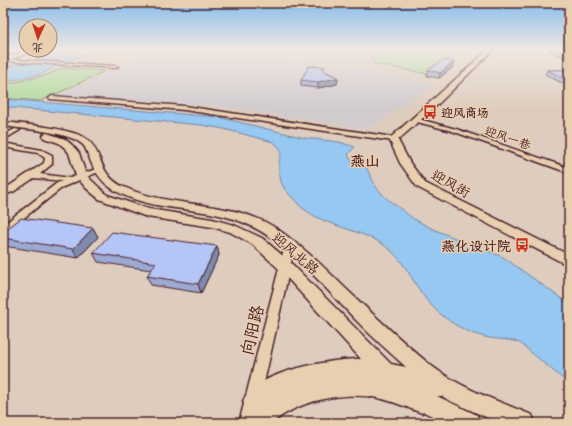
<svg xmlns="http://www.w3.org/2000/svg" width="572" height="426" font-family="'Playpen Sans','LXGW WenKai TC',sans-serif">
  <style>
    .built { fill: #d2cbce }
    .green { fill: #aedb9a; stroke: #7c7d62 }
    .water { fill: #96c8f2; stroke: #7884a2 }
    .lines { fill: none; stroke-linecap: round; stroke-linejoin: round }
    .pedestrian-casing { stroke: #4a1f2b; stroke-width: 3 }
    .minor-casing { stroke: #4a1f2b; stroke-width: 3 }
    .tertiary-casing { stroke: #4a1f2b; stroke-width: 3 }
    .pedestrian { fill: #e8cfb0; fill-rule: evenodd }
    .minor { fill: #e8cfb0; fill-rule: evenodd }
    .tertiary { fill: #e8cfb0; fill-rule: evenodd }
    .wall { fill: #9ca9d3; stroke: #4a1f2b }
    .shaded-wall { fill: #7f8aac; stroke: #4a1f2b }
    .building { fill: #b5c5f5; stroke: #4a1f2b }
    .labels { text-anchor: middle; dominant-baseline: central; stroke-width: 3; stroke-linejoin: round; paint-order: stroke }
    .far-poi-label { font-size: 12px; font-weight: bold; fill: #4a1f2b; stroke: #e8cfb0; text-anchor: start }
    .far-street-label { font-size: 12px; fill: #4a1f2b; stroke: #e8cfb0 }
    .street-label { font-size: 14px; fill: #4a1f2b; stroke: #e8cfb0 }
    .poi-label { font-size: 14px; font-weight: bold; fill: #4a1f2b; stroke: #e8cfb0; text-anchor: end }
    .far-district-label { font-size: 15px; font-weight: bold; fill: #4a1f2b; stroke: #e8cfb0 }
    .near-street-label { font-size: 17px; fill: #4a1f2b; stroke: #e8cfb0 }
  </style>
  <rect width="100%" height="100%" fill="#decdbe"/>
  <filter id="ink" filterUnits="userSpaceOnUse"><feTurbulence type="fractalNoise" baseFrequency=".025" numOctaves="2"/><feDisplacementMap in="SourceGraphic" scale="8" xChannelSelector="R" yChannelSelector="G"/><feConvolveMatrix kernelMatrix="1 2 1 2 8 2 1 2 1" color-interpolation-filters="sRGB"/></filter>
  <g filter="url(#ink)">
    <!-- built -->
    <g class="built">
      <path d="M138 50H369L374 64 334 62Z"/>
      <path d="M143 55 341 65 435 85 367 129 214 106 58 95Z"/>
    </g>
    <!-- green -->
    <g class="green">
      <path d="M369 50H461L428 74 374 64Z"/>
      <path d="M62 68 105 71 41 101 3 98V85L47 75Z"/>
    </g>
    <!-- water -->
    <g class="water">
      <path d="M65 50V52H67L87 54 58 65 42 74 3 82V67L43 60 35 57V55L45 50Z"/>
      <path d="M3 99 218 117 305 138 339 142 355 147 350 152 348 155 351 160 366 167 376 187 386 198 414 219 435 230 503 257 569 304V384L520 343C510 339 501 340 490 338 471 335 451 324 437 311 415 292 408 261 384 245 356 227 321 227 297 203 292 197 282 188 281 181 280 176 278 168 279 163 281 152 284 150 273 142L224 129 201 125 3 107Z"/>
    </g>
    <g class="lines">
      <defs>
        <path id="pedestrian" d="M3 59 116 66 118 67 116 68 4 61Z"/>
        <g id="minor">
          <path d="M550 50H556L569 56V58Z"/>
          <path d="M52 96 184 106 393 137 396 139 393 141 184 110 50 99 49 98Z"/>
          <path d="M415 118 456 129 569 168V173L452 131 413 121V119Z"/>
          <path d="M15 129 20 130 3 140V135Z"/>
          <path d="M3 143 42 150 52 155V164L40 174 70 178 99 168 103 170 63 187 6 232 3 233V225L57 183 62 181 34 178 13 192 3 195V190L44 163 45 158 38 153 3 147Z"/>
          <path d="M290 241 294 242 295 245 255 423H239L285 245 286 242Z"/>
        </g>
        <g id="tertiary">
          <path d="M29 50H37L3 62V58Z"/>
          <path d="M488 50H493L433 109 398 140 410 163 425 183 569 255V266L417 187 400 163 389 139Z"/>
          <path d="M3 122C23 124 74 128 88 140 104 155 98 175 124 187 174 210 234 198 280 231 303 247 324 267 344 287 373 314 402 342 433 367 462 389 498 401 532 415L535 423H499L448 400 442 396H437L477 415 480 423H446L424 412 422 413C408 408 393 401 378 398 344 391 299 400 272 423H245L248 415 254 411 246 408 243 401C255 371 332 359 361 359L280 270 252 244 230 232 212 227 147 217 99 199 86 188 76 176 69 153 66 149 59 143 44 138 43 136 44 134 47 133 65 139 72 145 79 153 86 175 107 195 149 209 212 219 234 225 262 238 290 262 391 364 406 367C388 351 370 335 353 317 320 283 287 240 242 222 201 205 152 213 114 190 101 182 94 171 89 157 87 153 86 147 82 144 67 131 22 129 3 126Z"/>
        </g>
      </defs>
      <!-- pedestrian casing -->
      <use href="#pedestrian" class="pedestrian-casing"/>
      <!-- minor casing -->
      <use href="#minor" class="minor-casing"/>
      <!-- tertiary casing -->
      <use href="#tertiary" class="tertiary-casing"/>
      <!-- pedestrian -->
      <use href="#pedestrian" class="pedestrian"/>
      <!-- minor -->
      <use href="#minor" class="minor"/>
      <!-- tertiary -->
      <use href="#tertiary" class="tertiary"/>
    </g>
    <!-- wall -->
    <g class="wall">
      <path d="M558 50H569V55Z"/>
      <path d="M452 68 439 78 427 76 428 70Z"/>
      <path d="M547 70H569V87L545 74Z"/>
      <path d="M324 71 338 78 337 84 318 88 301 86V80Z"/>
      <path d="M93 228 98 237 78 258 4 246 3 245V232Z"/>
      <path d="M217 246 219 255 201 293 151 285 147 276 151 270 98 262 93 253Z"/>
    </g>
    <!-- shaded-wall -->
    <g class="shaded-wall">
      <path d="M454 62 452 68 439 78 440 73Z"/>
      <path d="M338 78 337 84 318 88V82Z"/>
      <path d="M93 228 98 237 78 258 73 249Z"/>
      <path d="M217 246 219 255 201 293 198 284Z"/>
    </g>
    <!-- building -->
    <g class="building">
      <path d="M443 60 454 62 440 73 428 70Z"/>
      <path d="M309 66 325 67 323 70 338 78 318 82 301 80Z"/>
      <path d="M547 70H569V81Z"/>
      <path d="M21 218 93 228 73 249 3 238V232Z"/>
      <path d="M112 232 217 246 198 284 147 276 156 263 93 253Z"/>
    </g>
  </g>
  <!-- sky -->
  <linearGradient id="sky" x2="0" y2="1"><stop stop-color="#87bcec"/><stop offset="0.45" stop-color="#f0e8e2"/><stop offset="1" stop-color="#f0e8e2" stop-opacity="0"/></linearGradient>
  <rect width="572" height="110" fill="url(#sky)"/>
  <!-- icons -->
  <defs>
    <symbol id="bus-bare" viewBox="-9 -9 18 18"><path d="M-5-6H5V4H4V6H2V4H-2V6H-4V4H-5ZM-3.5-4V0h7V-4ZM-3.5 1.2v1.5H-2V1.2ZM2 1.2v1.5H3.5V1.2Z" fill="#c8321e" stroke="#e8cfb0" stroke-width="2.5" paint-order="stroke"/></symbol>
  </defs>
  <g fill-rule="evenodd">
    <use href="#bus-bare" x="420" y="102" width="20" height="20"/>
    <use href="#bus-bare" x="512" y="235" width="20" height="20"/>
  </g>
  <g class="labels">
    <!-- far-poi labels -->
    <g class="far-poi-label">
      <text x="441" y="112">迎风商场</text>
    </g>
    <!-- far-street labels -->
    <g class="far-street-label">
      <text transform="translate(508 137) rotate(19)">迎风一巷</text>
    </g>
    <!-- street labels -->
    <g class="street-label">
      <text transform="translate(451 183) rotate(29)">迎风街</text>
      <text transform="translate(296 253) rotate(40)">迎风北路</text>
    </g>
    <!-- poi labels -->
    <g class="poi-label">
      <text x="511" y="245">燕化设计院</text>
    </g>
    <!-- far-district labels -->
    <g class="far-district-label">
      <text x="365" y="159">燕山</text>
    </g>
    <!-- near-street labels -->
    <g class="near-street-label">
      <text transform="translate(251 330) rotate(-77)">向阳路</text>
    </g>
  </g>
  <!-- margin -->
  <rect width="572" height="426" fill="none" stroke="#e8cfb0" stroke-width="16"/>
  <rect x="8" y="8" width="556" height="410" fill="none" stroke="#4a1f2b" stroke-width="1.5" filter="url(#ink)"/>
  <!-- north arrow -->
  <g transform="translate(38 38) rotate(183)"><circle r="19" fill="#e8cfb0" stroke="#a9897b"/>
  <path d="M0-3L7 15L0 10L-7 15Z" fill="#c8321e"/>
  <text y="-6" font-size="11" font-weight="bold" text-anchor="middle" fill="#4a1f2b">北</text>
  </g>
</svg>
